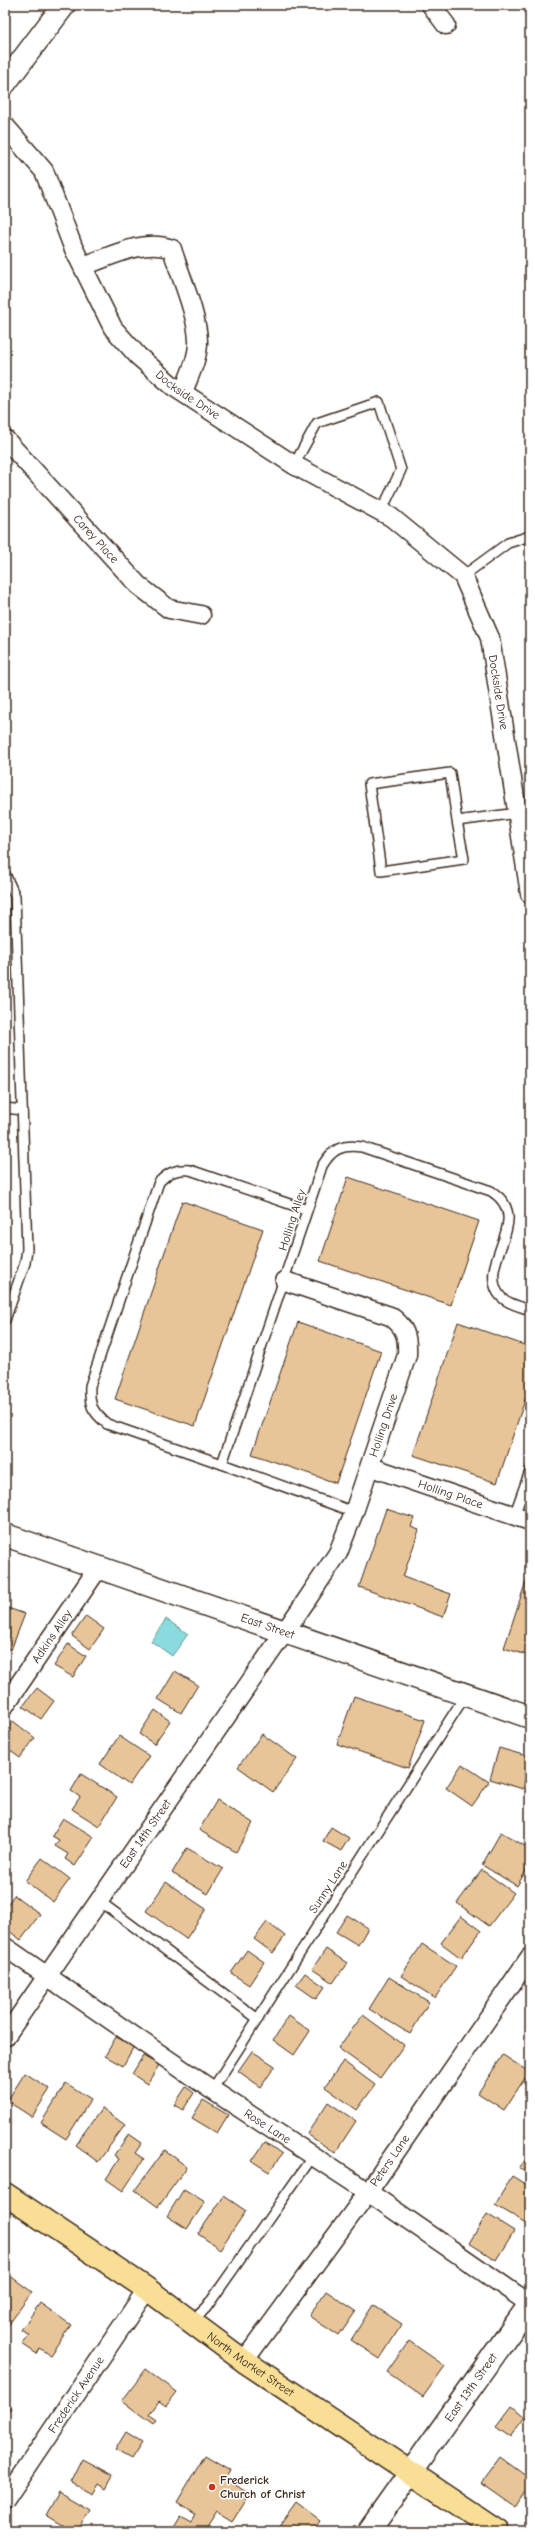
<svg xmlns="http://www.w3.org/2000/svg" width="535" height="2536" font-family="'Comic Neue',sans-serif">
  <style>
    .water { fill: #89dbe0; stroke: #6a9492 }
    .building { fill: #e8c599; stroke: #3b2a1e }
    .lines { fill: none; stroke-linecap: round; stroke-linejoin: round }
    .lane-casing { stroke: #3b2a1e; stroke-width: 12 }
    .street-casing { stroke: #3b2a1e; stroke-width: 21 }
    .secondary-casing { stroke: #3b2a1e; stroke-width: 25 }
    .primary-casing { stroke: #3b2a1e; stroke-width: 25 }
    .lane { stroke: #fff; stroke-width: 9 }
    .street { stroke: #fff; stroke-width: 18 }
    .secondary { stroke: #fff; stroke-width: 22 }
    .primary { stroke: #f9df96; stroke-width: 22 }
    .poi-dot { fill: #c8321e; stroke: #fff; stroke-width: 1.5 }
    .labels { text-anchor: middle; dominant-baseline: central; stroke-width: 3; stroke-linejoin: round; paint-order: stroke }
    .street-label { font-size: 12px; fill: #3b2a1e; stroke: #fff }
    .poi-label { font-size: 12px; font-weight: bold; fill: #3b2a1e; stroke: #fff; text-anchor: start }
  </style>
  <rect width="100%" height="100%" fill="#fff"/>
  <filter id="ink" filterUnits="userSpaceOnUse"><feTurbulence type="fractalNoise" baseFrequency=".025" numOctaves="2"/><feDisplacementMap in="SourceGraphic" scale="8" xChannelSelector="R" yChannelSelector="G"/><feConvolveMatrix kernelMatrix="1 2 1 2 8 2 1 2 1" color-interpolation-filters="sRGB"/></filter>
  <g filter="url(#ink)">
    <!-- water -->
    <path class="water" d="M166 1619 188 1634 172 1656 151 1641Z"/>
    <!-- building -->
    <g class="building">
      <path d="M348 1177 479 1221 451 1305 320 1261Z"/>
      <path d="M182 1201 263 1229 195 1426 115 1399Z"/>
      <path d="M298 1322 381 1351 336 1483 252 1454Z"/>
      <path d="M458 1322 530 1347V1385L497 1483 413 1455Z"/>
      <path d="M386 1509 414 1518 411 1527 419 1530 403 1577 451 1594 443 1617 359 1587Z"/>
      <path d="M530 1569V1656L504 1648Z"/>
      <path d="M5 1607 25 1614 11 1650 5 1647Z"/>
      <path d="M86 1616 104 1629 90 1649 72 1636Z"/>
      <path d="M68 1644 86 1656 73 1677 54 1666Z"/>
      <path d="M175 1671 198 1685 181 1713 158 1699Z"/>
      <path d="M37 1688 54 1701 41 1719 23 1706Z"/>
      <path d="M354 1696 425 1720 408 1768 337 1744Z"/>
      <path d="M155 1710 170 1721 154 1744 139 1734Z"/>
      <path d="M13 1721 35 1738 20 1758 5 1747V1732Z"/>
      <path d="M262 1734 297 1759 273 1792 238 1767Z"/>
      <path d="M119 1736 149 1756 129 1785 100 1764Z"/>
      <path d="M499 1748 530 1757 523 1789 490 1779Z"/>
      <path d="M462 1764 489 1782 472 1806 446 1788Z"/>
      <path d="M81 1774 117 1797 99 1826 72 1809 80 1797 71 1791Z"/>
      <path d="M217 1800 253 1823 236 1852 199 1830Z"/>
      <path d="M63 1818 94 1837 75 1866 65 1859 68 1854 55 1846 59 1840 52 1836Z"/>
      <path d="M331 1827 349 1838 341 1851 323 1841Z"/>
      <path d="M501 1832 530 1849V1864L517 1886 482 1865Z"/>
      <path d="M187 1848 223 1869 208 1894 172 1873Z"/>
      <path d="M42 1858 70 1879 53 1902 25 1881Z"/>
      <path d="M482 1870 514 1893 489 1926 457 1903Z"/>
      <path d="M166 1882 206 1909 186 1939 146 1911Z"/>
      <path d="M14 1895 40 1914 21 1940 5 1928V1908Z"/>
      <path d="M347 1915 368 1928 358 1945 336 1932Z"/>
      <path d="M461 1916 481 1931 461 1958 441 1943Z"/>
      <path d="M267 1922 285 1936 273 1953 254 1939Z"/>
      <path d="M422 1944 456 1966 435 1998 401 1976Z"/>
      <path d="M326 1949 347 1963 333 1983 312 1969Z"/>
      <path d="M247 1950 264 1962 249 1985 231 1973Z"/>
      <path d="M305 1973 325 1987 316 1999 296 1985Z"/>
      <path d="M389 1977 429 2002 410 2034 369 2009Z"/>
      <path d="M363 2015 404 2045 380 2078 338 2048Z"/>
      <path d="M289 2016 310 2031 294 2055 273 2040Z"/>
      <path d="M116 2037 134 2046 123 2066 105 2056Z"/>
      <path d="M252 2051 275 2066 261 2087 238 2071Z"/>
      <path d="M503 2055 529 2072 504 2110 478 2093Z"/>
      <path d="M143 2056 159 2065 147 2084 132 2074Z"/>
      <path d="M343 2061 375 2085 357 2110 325 2087Z"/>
      <path d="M25 2073 50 2089 32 2117 7 2101Z"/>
      <path d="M66 2083 91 2099 66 2139 41 2123Z"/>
      <path d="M186 2087 194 2093 183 2110 174 2105Z"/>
      <path d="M203 2100 228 2115 217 2133 192 2118Z"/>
      <path d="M328 2102 356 2121 335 2153 307 2134Z"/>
      <path d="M102 2108 125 2125 98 2162 75 2145Z"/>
      <path d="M129 2134 142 2143 135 2153 144 2159 123 2191 106 2179 119 2159 114 2155Z"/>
      <path d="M265 2142 282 2154 269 2172 252 2161Z"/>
      <path d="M165 2150 187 2167 158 2207 135 2190Z"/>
      <path d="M530 2154V2176L519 2168Z"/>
      <path d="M512 2176 530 2187V2216L526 2223 495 2205Z"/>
      <path d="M184 2189 205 2202 187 2229 167 2216Z"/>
      <path d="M224 2196 246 2211 220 2249 198 2234Z"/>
      <path d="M487 2214 514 2231 496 2260 469 2243Z"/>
      <path d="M5 2272 32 2292 7 2327 5 2326Z"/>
      <path d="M326 2291 356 2311 339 2336 309 2316Z"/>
      <path d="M40 2303 71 2325 50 2355 40 2348 37 2354 22 2344 29 2335 21 2330Z"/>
      <path d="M373 2305 402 2324 380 2359 351 2340Z"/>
      <path d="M409 2341 445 2366 423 2397 387 2372Z"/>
      <path d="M146 2369 177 2392 166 2406 159 2401 149 2415 156 2420 153 2424 122 2401Z"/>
      <path d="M5 2403 11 2408 5 2417Z"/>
      <path d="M512 2406 525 2417 510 2437 496 2427Z"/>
      <path d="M126 2432 142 2442 131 2459 115 2450Z"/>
      <path d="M205 2455 230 2470 224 2479 250 2494 233 2521 217 2511 204 2531H170L180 2515 191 2521 195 2514 177 2502Z"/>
      <path d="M500 2457 530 2479V2485L515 2507 481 2483Z"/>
      <path d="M83 2459 113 2475 106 2488 98 2483 92 2494 71 2483Z"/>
      <path d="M59 2492 90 2510 77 2531H73L46 2515Z"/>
      <path d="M296 2503 320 2521 313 2531H276Z"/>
    </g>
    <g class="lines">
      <defs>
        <g id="lane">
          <path d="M294 465 317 423 379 402 401 470 381 512"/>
          <path d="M463 576 508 543 530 536"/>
          <path d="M457 821 450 773 369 784 381 871 464 859 457 821 518 813"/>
          <path d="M5 874 15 896 27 1249 25 1263 5 1320"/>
          <path d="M5 1108 22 1110"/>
          <path d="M222 1464 107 1424C92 1411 89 1406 90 1386L159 1182C169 1172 176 1169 190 1170L307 1210"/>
          <path d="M354 1512 222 1464 322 1166C332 1149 342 1144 362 1147L491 1191C535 1219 478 1260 498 1293 504 1303 519 1306 530 1310"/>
          <path d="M514 1516 530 1471"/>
          <path d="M98 1900 258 2019"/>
          <path d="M212 2090 465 1696"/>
          <path d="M191 2322 206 2308 313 2156"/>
        </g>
        <g id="street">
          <path d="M431 5 446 25"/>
          <path id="s1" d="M5 126 44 171 73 247 113 328 138 356 174 387 294 465 391 517 463 576 490 638 530 894"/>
          <path d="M83 266C110 257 144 238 172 249 180 275 198 316 198 342 198 359 189 376 183 392"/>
          <path id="s2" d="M5 439 138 585 169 609 201 615"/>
          <path id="s3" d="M371 1467 530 1521"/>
          <path id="s4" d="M5 1705 99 1567"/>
          <path id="s5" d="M5 1947 212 2090 368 2192 530 2304"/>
          <path id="s6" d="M5 2037 306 1601 338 1553 354 1512 407 1355C408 1337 405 1326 390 1316L285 1281"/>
          <path id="s7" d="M244 2361 368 2192 530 1957"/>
          <path id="s8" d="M5 2500 147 2289"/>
        </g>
        <g id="secondary">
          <path d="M5 83 64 5"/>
          <path id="s9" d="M5 1535 530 1717"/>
          <path id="s10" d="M369 2531 530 2304"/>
        </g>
        <g id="primary">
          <path id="s11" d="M5 2194 147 2289 244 2361 498 2531"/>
        </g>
      </defs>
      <!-- lane casing -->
      <use href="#lane" class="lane-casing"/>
      <!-- street casing -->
      <use href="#street" class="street-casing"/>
      <!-- secondary casing -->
      <use href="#secondary" class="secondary-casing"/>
      <!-- primary casing -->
      <use href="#primary" class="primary-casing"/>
      <!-- lane -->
      <use href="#lane" class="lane"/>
      <!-- street -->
      <use href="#street" class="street"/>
      <!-- secondary -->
      <use href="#secondary" class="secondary"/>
      <!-- primary -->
      <use href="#primary" class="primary"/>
    </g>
  </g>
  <!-- markers -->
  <circle class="poi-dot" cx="212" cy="2487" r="4"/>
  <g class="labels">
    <!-- street labels -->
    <g class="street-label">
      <text stroke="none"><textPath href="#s1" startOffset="332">Dockside Drive</textPath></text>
      <text stroke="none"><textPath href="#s2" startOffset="135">Carey Place</textPath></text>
      <text stroke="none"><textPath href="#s1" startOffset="785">Dockside Drive</textPath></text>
      <text transform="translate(292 1220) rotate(-72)">Holling Alley</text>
      <text stroke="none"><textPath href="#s6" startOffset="723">Holling Drive</textPath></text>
      <text stroke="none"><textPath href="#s3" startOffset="84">Holling Place</textPath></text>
      <text stroke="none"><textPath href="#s9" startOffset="278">East Street</textPath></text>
      <text stroke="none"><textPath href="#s4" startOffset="83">Adkins Alley</textPath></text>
      <text stroke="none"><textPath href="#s6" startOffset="247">East 14th Street</textPath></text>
      <text transform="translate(328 1887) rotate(-57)">Sunny Lane</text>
      <text stroke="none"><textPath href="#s5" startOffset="318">Rose Lane</textPath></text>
      <text stroke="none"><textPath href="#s7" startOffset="248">Peters Lane</textPath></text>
      <text stroke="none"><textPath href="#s11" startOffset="299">North Market Street</textPath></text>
      <text stroke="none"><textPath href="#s10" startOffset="176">East 13th Street</textPath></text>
      <text stroke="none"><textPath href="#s8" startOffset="127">Frederick Avenue</textPath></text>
    </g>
    <!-- poi labels -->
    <g class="poi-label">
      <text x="220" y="2480">Frederick<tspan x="220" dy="14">Church of Christ</tspan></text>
    </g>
  </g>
  <!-- margin -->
  <rect width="535" height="2536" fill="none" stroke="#fff" stroke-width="20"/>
  <rect x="10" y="10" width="515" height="2516" fill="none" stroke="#3b2a1e" stroke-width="1.5" filter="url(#ink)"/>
</svg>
